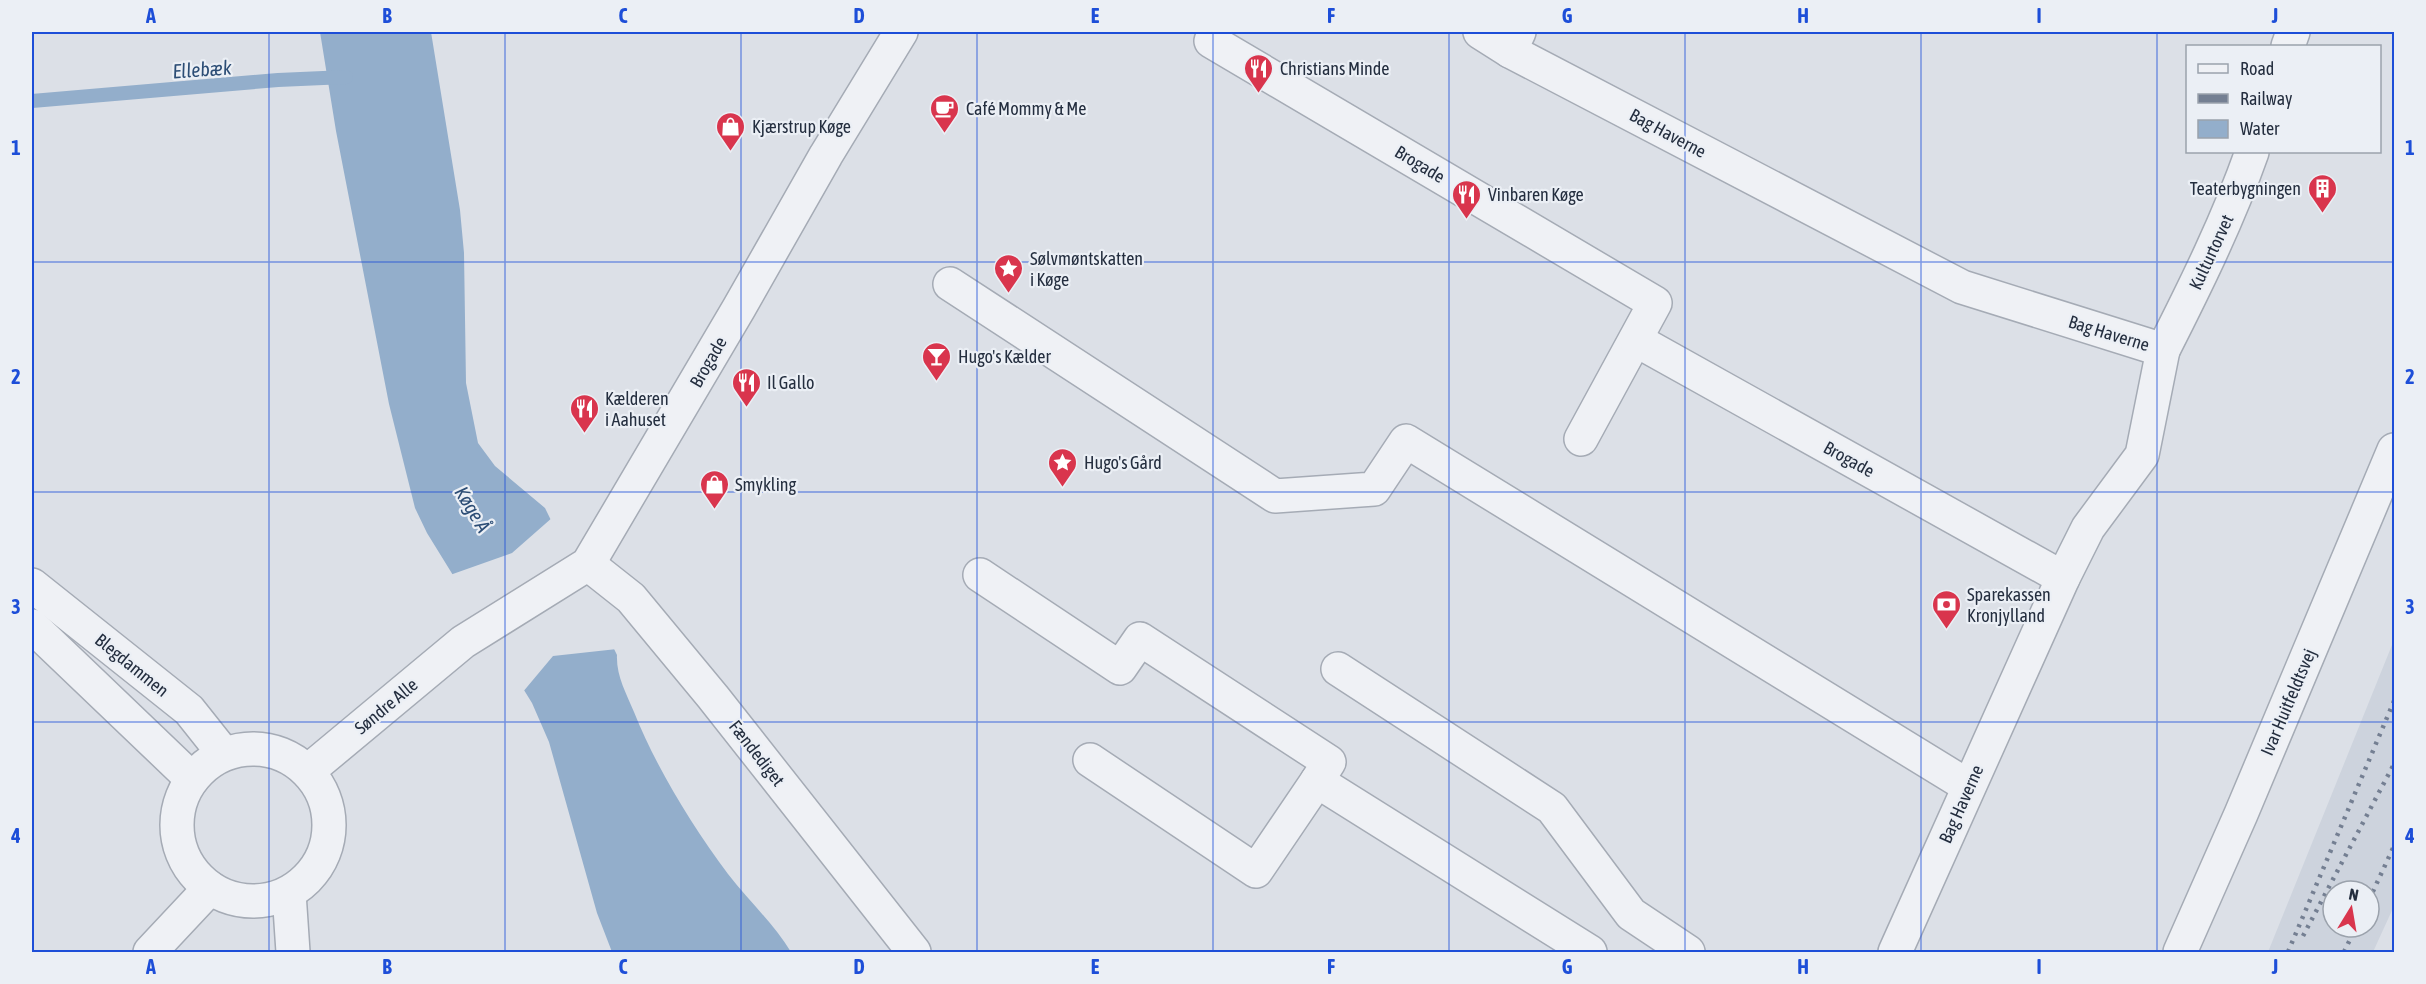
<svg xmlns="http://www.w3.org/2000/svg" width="2426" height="984" font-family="'Asap Condensed',sans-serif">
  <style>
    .built { fill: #cdd3dd; fill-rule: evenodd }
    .water { fill: #93aecb }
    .pier { fill: #dce0e7 }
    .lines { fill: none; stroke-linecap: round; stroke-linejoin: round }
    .stream { stroke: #93aecb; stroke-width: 14 }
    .minor-casing { stroke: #a5abb5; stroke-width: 36 }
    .minor { stroke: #eff1f5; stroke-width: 33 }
    .rail { stroke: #747f92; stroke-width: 4.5; stroke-dasharray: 3 6; stroke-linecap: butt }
    .grid { fill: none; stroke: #1d4ed8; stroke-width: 1.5; stroke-opacity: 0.55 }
    .labels { text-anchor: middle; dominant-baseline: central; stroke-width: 4.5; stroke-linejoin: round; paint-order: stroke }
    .poi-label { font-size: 18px; fill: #242e3f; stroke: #ebeff5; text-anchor: start }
    .street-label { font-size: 18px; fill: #242e3f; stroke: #ebeff5 }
    .water-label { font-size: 20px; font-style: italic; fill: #2c4d75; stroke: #ebeff5 }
    .neatline { fill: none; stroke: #1d4ed8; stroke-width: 2 }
    .grid-label { font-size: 20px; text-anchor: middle; font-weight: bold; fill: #1d4ed8 }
  </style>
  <rect width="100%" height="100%" fill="#dce0e7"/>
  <!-- built -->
  <path class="built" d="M2394 640V906L2373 952H2268ZM2333 891H2369V927H2333Z"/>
  <!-- water -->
  <path class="water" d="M320 32H431L460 210 464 253 466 383 478 443 495 466 545 508 617 655C616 675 626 693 634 712 657 769 691 824 728 874 749 901 773 923 791 952H612L597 913 549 742 532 703 427 533 415 508 389 404 336 131Z"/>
  <!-- pier -->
  <path class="pier" d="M553 517 617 649 553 656 522 693 450 575 512 553Z"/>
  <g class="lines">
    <!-- stream -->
    <path class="stream" d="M32 101 278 80 346 77"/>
    <defs>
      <g id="minor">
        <path d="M1480 32 1510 51"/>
        <path d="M1519 32 1510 51 1962 287 2163 350 2142 455 2088 528 2063 578 1895 952"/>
        <path d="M1211 41 1655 303 1581 439"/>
        <path d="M2288 46 2293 32"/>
        <path d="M950 284 1275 496 1374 489 1406 441 1968 786"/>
        <path d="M1636 340 2063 578"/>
        <path d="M2163 350C2196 285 2228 220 2252 152"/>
        <path d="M588 564 631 598 713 697 914 952"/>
        <path d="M980 575 1120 668 1140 639 1329 762 1317 781"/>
        <path d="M32 585 189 710 224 754"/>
        <path d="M32 626 192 779"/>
        <path d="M1338 669 1552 808 1631 914 1688 952"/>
        <circle cx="253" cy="825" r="76"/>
        <path d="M1090 760 1256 871 1317 781 1590 952"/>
        <path d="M308 771 463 642 588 564 739 308 826 155 901 32"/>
        <path d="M289 893 293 952"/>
        <path d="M150 952 210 888"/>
        <path d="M2180 952 2241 814 2394 450"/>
      </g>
    </defs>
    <!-- minor casing -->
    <use href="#minor" class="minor-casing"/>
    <!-- minor -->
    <use href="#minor" class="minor"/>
    <!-- rail -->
    <g class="rail">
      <path d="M2369 900 2394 846"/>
      <path d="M2303 936 2394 764"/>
      <path d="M2288 952 2394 701"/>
      <path d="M2344 952 2356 927"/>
    </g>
  </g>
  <!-- grid -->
  <path class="grid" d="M269 32V952M505 32V952M741 32V952M977 32V952M1213 32V952M1449 32V952M1685 32V952M1921 32V952M2157 32V952M32 262H2394M32 492H2394M32 722H2394"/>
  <!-- icons -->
  <defs>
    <symbol id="restaurant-pin" viewBox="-11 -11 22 30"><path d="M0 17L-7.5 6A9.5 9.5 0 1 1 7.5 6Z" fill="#d9354d" stroke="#ebeff5"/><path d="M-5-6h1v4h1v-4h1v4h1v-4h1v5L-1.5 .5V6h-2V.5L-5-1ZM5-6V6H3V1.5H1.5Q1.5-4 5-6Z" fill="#fff"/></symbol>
    <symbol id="cafe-pin" viewBox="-11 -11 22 30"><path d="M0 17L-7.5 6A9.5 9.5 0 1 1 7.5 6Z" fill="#d9354d" stroke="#ebeff5"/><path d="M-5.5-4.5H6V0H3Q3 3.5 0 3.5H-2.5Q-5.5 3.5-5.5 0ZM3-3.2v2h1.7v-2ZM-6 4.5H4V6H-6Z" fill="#fff"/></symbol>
    <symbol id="shop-pin" viewBox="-11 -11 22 30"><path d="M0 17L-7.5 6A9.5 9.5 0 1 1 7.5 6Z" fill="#d9354d" stroke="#ebeff5"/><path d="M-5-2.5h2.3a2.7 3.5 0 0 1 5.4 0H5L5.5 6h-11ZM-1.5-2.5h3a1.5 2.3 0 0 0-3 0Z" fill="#fff"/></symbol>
    <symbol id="building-pin" viewBox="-11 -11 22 30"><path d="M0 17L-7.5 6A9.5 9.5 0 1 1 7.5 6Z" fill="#d9354d" stroke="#ebeff5"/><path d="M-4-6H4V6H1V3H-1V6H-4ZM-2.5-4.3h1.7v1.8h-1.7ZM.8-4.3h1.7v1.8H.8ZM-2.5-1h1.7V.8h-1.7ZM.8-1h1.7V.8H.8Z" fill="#fff"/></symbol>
    <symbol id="sight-pin" viewBox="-11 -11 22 30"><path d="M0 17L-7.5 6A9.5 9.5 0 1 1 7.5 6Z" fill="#d9354d" stroke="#ebeff5"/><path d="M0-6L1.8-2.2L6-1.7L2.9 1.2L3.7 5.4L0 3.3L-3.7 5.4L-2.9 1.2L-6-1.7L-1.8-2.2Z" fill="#fff"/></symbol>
    <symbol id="bar-pin" viewBox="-11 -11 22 30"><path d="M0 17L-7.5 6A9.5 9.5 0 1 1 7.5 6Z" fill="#d9354d" stroke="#ebeff5"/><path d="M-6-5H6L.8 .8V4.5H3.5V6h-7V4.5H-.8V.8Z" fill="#fff"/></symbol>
    <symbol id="bank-pin" viewBox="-11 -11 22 30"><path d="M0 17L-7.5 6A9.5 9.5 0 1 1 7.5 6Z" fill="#d9354d" stroke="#ebeff5"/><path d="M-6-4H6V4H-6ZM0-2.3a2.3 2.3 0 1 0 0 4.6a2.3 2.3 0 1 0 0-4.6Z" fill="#fff"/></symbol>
  </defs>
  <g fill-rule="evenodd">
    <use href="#restaurant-pin" x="1242" y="52" width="33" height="45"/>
    <use href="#cafe-pin" x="928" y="92" width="33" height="45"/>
    <use href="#shop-pin" x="714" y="110" width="33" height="45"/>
    <use href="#building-pin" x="2306" y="172" width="33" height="45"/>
    <use href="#restaurant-pin" x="1450" y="178" width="33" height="45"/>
    <use href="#sight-pin" x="992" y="252" width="33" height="45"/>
    <use href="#bar-pin" x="920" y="340" width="33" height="45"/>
    <use href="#restaurant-pin" x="730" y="366" width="33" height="45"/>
    <use href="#restaurant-pin" x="568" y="392" width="33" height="45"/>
    <use href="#sight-pin" x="1046" y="446" width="33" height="45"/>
    <use href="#shop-pin" x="698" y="468" width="33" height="45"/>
    <use href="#bank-pin" x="1930" y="588" width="33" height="45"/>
  </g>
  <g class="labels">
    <!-- poi labels -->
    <g class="poi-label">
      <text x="1280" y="68">Christians Minde</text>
      <text x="966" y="108">Café Mommy &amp; Me</text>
      <text x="752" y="126">Kjærstrup Køge</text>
      <text x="2301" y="188" text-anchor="end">Teaterbygningen</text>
      <text x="1488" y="194">Vinbaren Køge</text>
      <text x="1030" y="258">Sølvmøntskatten<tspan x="1030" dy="21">i Køge</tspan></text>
      <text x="958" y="356">Hugo's Kælder</text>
      <text x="767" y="382">Il Gallo</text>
      <text x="605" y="398">Kælderen<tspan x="605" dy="21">i Aahuset</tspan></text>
      <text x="1084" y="462">Hugo's Gård</text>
      <text x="735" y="484">Smykling</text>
      <text x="1967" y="594">Sparekassen<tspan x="1967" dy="21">Kronjylland</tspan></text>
    </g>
    <!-- street labels -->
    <g class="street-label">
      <text transform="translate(1668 133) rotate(28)">Bag Haverne</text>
      <text transform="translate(1420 164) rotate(31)">Brogade</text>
      <text transform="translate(2211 252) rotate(-65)">Kulturtorvet</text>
      <text transform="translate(2109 333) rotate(17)">Bag Haverne</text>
      <text transform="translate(708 362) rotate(-60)">Brogade</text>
      <text transform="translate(1849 459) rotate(29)">Brogade</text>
      <text transform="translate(132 665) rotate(39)">Blegdammen</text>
      <text transform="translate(2288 702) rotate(-67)">Ivar Huitfeldtsvej</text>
      <text transform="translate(386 706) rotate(-40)">Søndre Alle</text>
      <text transform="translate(757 753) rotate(52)">Fændediget</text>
      <text transform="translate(1961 804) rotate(-66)">Bag Haverne</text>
    </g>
    <!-- water labels -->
    <g class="water-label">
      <text transform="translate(202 69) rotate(-4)">Ellebæk</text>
      <text transform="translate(473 509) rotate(59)">Køge Å</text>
    </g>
  </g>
  <!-- border -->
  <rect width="2426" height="984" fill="none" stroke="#ebeff5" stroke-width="66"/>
  <!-- legend -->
  <rect x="2186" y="45" width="195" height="108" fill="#ebeff5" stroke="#9ba2ac" stroke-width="1.5"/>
  <rect x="2198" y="64" width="30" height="9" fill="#eff1f5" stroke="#9ba2ac" stroke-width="1.5"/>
  <text x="2240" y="75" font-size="18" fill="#242e3f">Road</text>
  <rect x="2198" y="94" width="30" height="9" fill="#747f92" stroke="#9ba2ac" stroke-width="1.5"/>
  <text x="2240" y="105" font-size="18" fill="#242e3f">Railway</text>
  <rect x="2198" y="120" width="30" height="18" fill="#93aecb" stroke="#9ba2ac" stroke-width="1.5"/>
  <text x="2240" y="135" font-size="18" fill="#242e3f">Water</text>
  <!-- north arrow -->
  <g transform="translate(2351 909) rotate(11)"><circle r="28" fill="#ebeff5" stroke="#9ba2ac" stroke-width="1.5"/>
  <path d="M0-4.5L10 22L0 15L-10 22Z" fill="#d9354d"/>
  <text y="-9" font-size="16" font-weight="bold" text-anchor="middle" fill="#242e3f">N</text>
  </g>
  <rect x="33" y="33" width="2360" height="918" class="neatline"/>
  <g class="grid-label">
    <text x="151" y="23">A</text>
    <text x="387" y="23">B</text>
    <text x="623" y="23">C</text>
    <text x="859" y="23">D</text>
    <text x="1095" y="23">E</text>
    <text x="1331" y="23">F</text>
    <text x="1567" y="23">G</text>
    <text x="1803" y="23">H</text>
    <text x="2039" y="23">I</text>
    <text x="2275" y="23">J</text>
    <text x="16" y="155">1</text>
    <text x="2410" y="155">1</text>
    <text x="16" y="384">2</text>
    <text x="2410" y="384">2</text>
    <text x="16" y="614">3</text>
    <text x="2410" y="614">3</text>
    <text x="16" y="843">4</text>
    <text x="2410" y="843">4</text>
    <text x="151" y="974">A</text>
    <text x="387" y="974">B</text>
    <text x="623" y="974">C</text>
    <text x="859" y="974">D</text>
    <text x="1095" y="974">E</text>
    <text x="1331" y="974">F</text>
    <text x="1567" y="974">G</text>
    <text x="1803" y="974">H</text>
    <text x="2039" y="974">I</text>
    <text x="2275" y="974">J</text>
  </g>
</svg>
